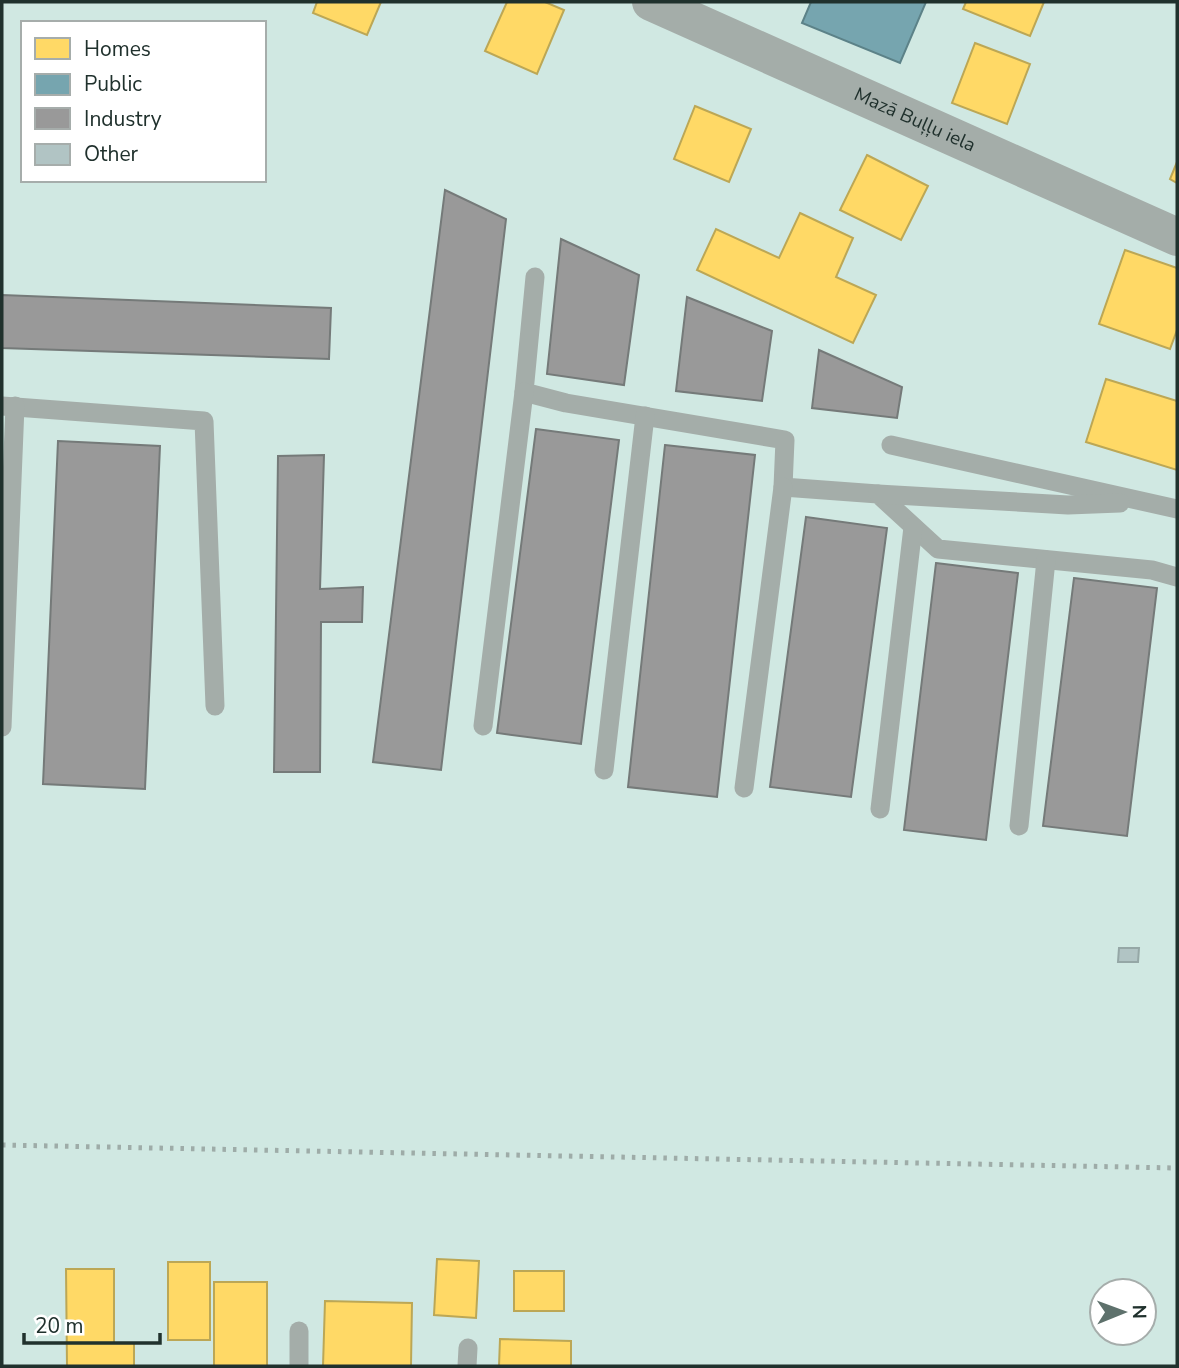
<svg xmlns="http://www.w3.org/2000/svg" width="1179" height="1368" font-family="'Nunito Sans',sans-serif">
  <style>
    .homes { fill: #ffd966; stroke: #bca755; stroke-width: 2 }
    .public { fill: #76a5af; stroke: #5c8288; stroke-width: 2 }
    .industry { fill: #999; stroke: #757a79; stroke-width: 2 }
    .building { fill: #b1c4c4; stroke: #95a7a6; stroke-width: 2 }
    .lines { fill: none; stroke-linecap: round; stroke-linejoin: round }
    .lane { stroke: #a4ada9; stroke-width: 19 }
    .street { stroke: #a4ada9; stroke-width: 38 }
    .rail { stroke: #9eaca8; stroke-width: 5; stroke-dasharray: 3.5 7; stroke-linecap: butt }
    .labels { text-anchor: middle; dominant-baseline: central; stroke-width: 7; stroke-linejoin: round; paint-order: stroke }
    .street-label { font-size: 19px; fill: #20312d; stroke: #fff }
  </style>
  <rect width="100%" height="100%" fill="#d0e8e2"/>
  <!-- homes -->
  <g class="homes">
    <path d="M317 2H381L367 35 313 13Z"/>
    <path d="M507 2H545L564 10 537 74 485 51Z"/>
    <path d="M966 2H1044L1030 36 963 9Z"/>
    <path d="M975 43 1030 64 1007 124 952 103Z"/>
    <path d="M695 106 751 129 729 182 674 159Z"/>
    <path d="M867 155 928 186 901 240 840 210Z"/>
    <path d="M1177 162V183L1170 179Z"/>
    <path d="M800 213 853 238 836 277 876 295 853 343 697 270 716 229 779 258Z"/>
    <path d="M1125 250 1177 268V330L1170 349 1099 324Z"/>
    <path d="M1106 379 1177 401V470L1086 442Z"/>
    <path d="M437 1259 479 1261 476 1318 434 1315Z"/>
    <rect x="168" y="1262" width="42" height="78"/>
    <path d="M66 1269H114V1343H134V1366H67Z"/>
    <rect x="514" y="1271" width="50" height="40"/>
    <rect x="214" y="1282" width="53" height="84"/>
    <path d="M325 1301 412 1303 411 1366H323Z"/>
    <path d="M500 1339 571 1341V1366H499Z"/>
  </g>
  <!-- public -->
  <path class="public" d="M811 2H926L900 63 802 23Z"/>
  <!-- industry -->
  <g class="industry">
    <path d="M445 190 506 219 441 770 373 762Z"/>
    <path d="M561 239 639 275 624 385 547 374Z"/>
    <path d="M2 295 331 308 329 359 2 348Z"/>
    <path d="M687 297 772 331 762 401 676 391Z"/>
    <path d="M819 350 902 387 897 418 812 408Z"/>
    <path d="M536 429 619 440 581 744 497 733Z"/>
    <path d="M58 441 160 446 145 789 43 784Z"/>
    <path d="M665 445 755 455 717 797 628 787Z"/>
    <path d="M324 455 320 589 363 587 362 622H321L320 772H274L278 456Z"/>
    <path d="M806 517 887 528 851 797 770 787Z"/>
    <path d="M936 563 1018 573 986 840 904 830Z"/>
    <path d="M1074 578 1157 588 1127 836 1043 826Z"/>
  </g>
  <!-- building -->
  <path class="building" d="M1119 948H1139L1138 962H1118Z"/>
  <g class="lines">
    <!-- lane -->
    <g class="lane">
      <path d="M535 277 524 392 566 403 785 440 783 487 878 494 938 549 1152 570 1177 577"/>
      <path d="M2 406 204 421 215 706"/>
      <path d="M891 445 1177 509"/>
      <path d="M878 494 1068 505 1120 503"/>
      <path d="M483 726 524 392"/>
      <path d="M2 727 15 406"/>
      <path d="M604 770 645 416"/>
      <path d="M744 788 783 487"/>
      <path d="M880 809 913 527"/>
      <path d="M1019 826 1046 560"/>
      <path d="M299 1366V1331"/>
      <path d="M467 1366 468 1348"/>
    </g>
    <!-- street -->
    <path class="street" id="s1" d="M651 2 1177 237"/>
    <!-- rail -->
    <path class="rail" d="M2 1145 1177 1168"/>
  </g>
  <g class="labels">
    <!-- street labels -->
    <g class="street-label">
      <text stroke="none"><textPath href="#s1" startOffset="289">Mazā Buļļu iela</textPath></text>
    </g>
  </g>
  <!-- border -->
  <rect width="1179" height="1368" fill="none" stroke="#20312d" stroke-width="7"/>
  <!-- legend -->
  <rect x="21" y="21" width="245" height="161" fill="#ffffff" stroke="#a6adab" stroke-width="2"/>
  <rect x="35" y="38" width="35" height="21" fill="#ffd966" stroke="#a6adab" stroke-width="2"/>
  <text x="84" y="56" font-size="21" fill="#20312d">Homes</text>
  <rect x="35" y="74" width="35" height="21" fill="#76a5af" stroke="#a6adab" stroke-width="2"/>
  <text x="84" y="91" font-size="21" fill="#20312d">Public</text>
  <rect x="35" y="108" width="35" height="21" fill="#999999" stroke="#a6adab" stroke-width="2"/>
  <text x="84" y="126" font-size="21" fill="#20312d">Industry</text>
  <rect x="35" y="144" width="35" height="21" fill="#b1c4c4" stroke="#a6adab" stroke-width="2"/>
  <text x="84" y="161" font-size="21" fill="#20312d">Other</text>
  <!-- north arrow -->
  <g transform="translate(1123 1312) rotate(89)"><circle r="33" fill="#ffffff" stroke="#a6adab" stroke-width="2"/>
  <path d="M0-5L12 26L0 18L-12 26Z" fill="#5e716c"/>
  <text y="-10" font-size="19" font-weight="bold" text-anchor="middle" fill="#20312d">N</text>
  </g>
  <!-- scale -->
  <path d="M24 1333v10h136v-10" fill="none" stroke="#20312d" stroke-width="3.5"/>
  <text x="35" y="1333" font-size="21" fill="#20312d" stroke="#ffffff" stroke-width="5" paint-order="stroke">20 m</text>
</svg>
